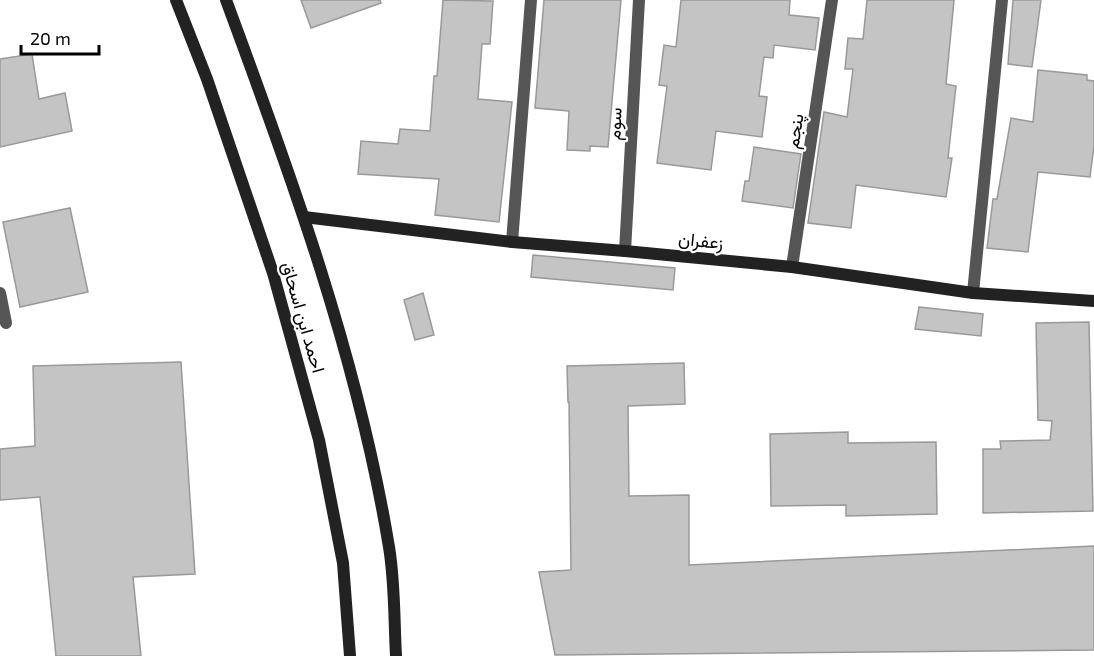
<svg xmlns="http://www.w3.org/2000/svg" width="1094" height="656" font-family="'Exo 2',Vazirmatn,sans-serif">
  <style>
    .building { fill: #c4c4c4; stroke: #999; stroke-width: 1.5 }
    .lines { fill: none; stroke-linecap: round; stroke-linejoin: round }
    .street { stroke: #555; stroke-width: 12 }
    .secondary { stroke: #222; stroke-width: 12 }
    .labels { text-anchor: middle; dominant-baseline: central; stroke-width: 4.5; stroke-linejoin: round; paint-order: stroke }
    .street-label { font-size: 18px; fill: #000; stroke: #fff }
  </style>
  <rect width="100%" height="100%" fill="#fff"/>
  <!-- building -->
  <g class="building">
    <path d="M301 0H380L381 3 311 28Z"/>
    <path d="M443 0 493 1 490 44H482L478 99 512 102 499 222 435 215 439 179 358 174 361 141 398 144 400 129 430 131 434 76H437Z"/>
    <path d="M544 0H621L608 147 590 146V151L567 150 569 111 535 108Z"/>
    <path d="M681 0H790L789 15 819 18 815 50 774 45 773 58 764 57 759 96 767 97 762 137 716 131 711 170 657 163 667 86 659 85 664 45 676 47Z"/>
    <path d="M867 0H954L946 84 956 86 948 158H952L946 197 856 185 851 228 808 223 824 112 847 117 853 69H845L848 38 863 39Z"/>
    <path d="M1013 0H1041L1032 67 1008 64Z"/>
    <path d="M32 54 39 99 65 93 72 131 0 147V59Z"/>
    <path d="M1038 70 1087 75V80L1094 81V146L1090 177 1038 172 1028 252 987 248 993 199H997L1011 118 1033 122Z"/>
    <path d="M754 147 801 154 793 208 742 201 745 181H749Z"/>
    <path d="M70 208 88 292 20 307 3 222Z"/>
    <path d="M533 255 675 268 673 290 531 277Z"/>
    <path d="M423 293 434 335 415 340 404 300Z"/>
    <path d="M919 307 983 314 981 336 915 329Z"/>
    <path d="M1089 322 1093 511 983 513V449H1001L1000 441 1050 440 1052 421 1038 420 1036 323Z"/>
    <path d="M181 362 195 574 133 577 141 656H56L40 497 0 500V449L35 446 33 366Z"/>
    <path d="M684 363 685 404 628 406 629 496 689 495V565L1094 546V650L555 655 539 572 571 570 569 402H568L567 366Z"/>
    <path d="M848 432V443L936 442 937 514 846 516V505L771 506 770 434Z"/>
  </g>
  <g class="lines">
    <!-- street -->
    <g class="street">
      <path d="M512 242 531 0"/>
      <path d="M625 251 639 0"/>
      <path d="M792 267 832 0"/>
      <path d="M0 293 6 323"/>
      <path d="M973 293 1002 0"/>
    </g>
    <!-- secondary -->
    <g class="secondary">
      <path d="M176 0 207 79 273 273 319 440 343 563 350 656"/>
      <path d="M226 0C292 178 358 359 389 547 395 583 394 620 396 656"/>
      <path d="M304 217 512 242 625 251 792 267 973 293 1094 301"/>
    </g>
  </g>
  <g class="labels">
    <!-- street labels -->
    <g class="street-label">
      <text transform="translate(614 124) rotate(-87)">سوم</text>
      <text transform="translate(794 131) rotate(-81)">پنجم</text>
      <text transform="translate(701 240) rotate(6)">زعفران</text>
      <text transform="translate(304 317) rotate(74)">احمد ابن اسحاق</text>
    </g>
  </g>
  <!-- scale -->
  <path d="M21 45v9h78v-9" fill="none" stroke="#000000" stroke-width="3"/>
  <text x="30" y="45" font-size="18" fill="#000000" stroke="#ffffff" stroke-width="4.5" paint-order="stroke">20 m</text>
</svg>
